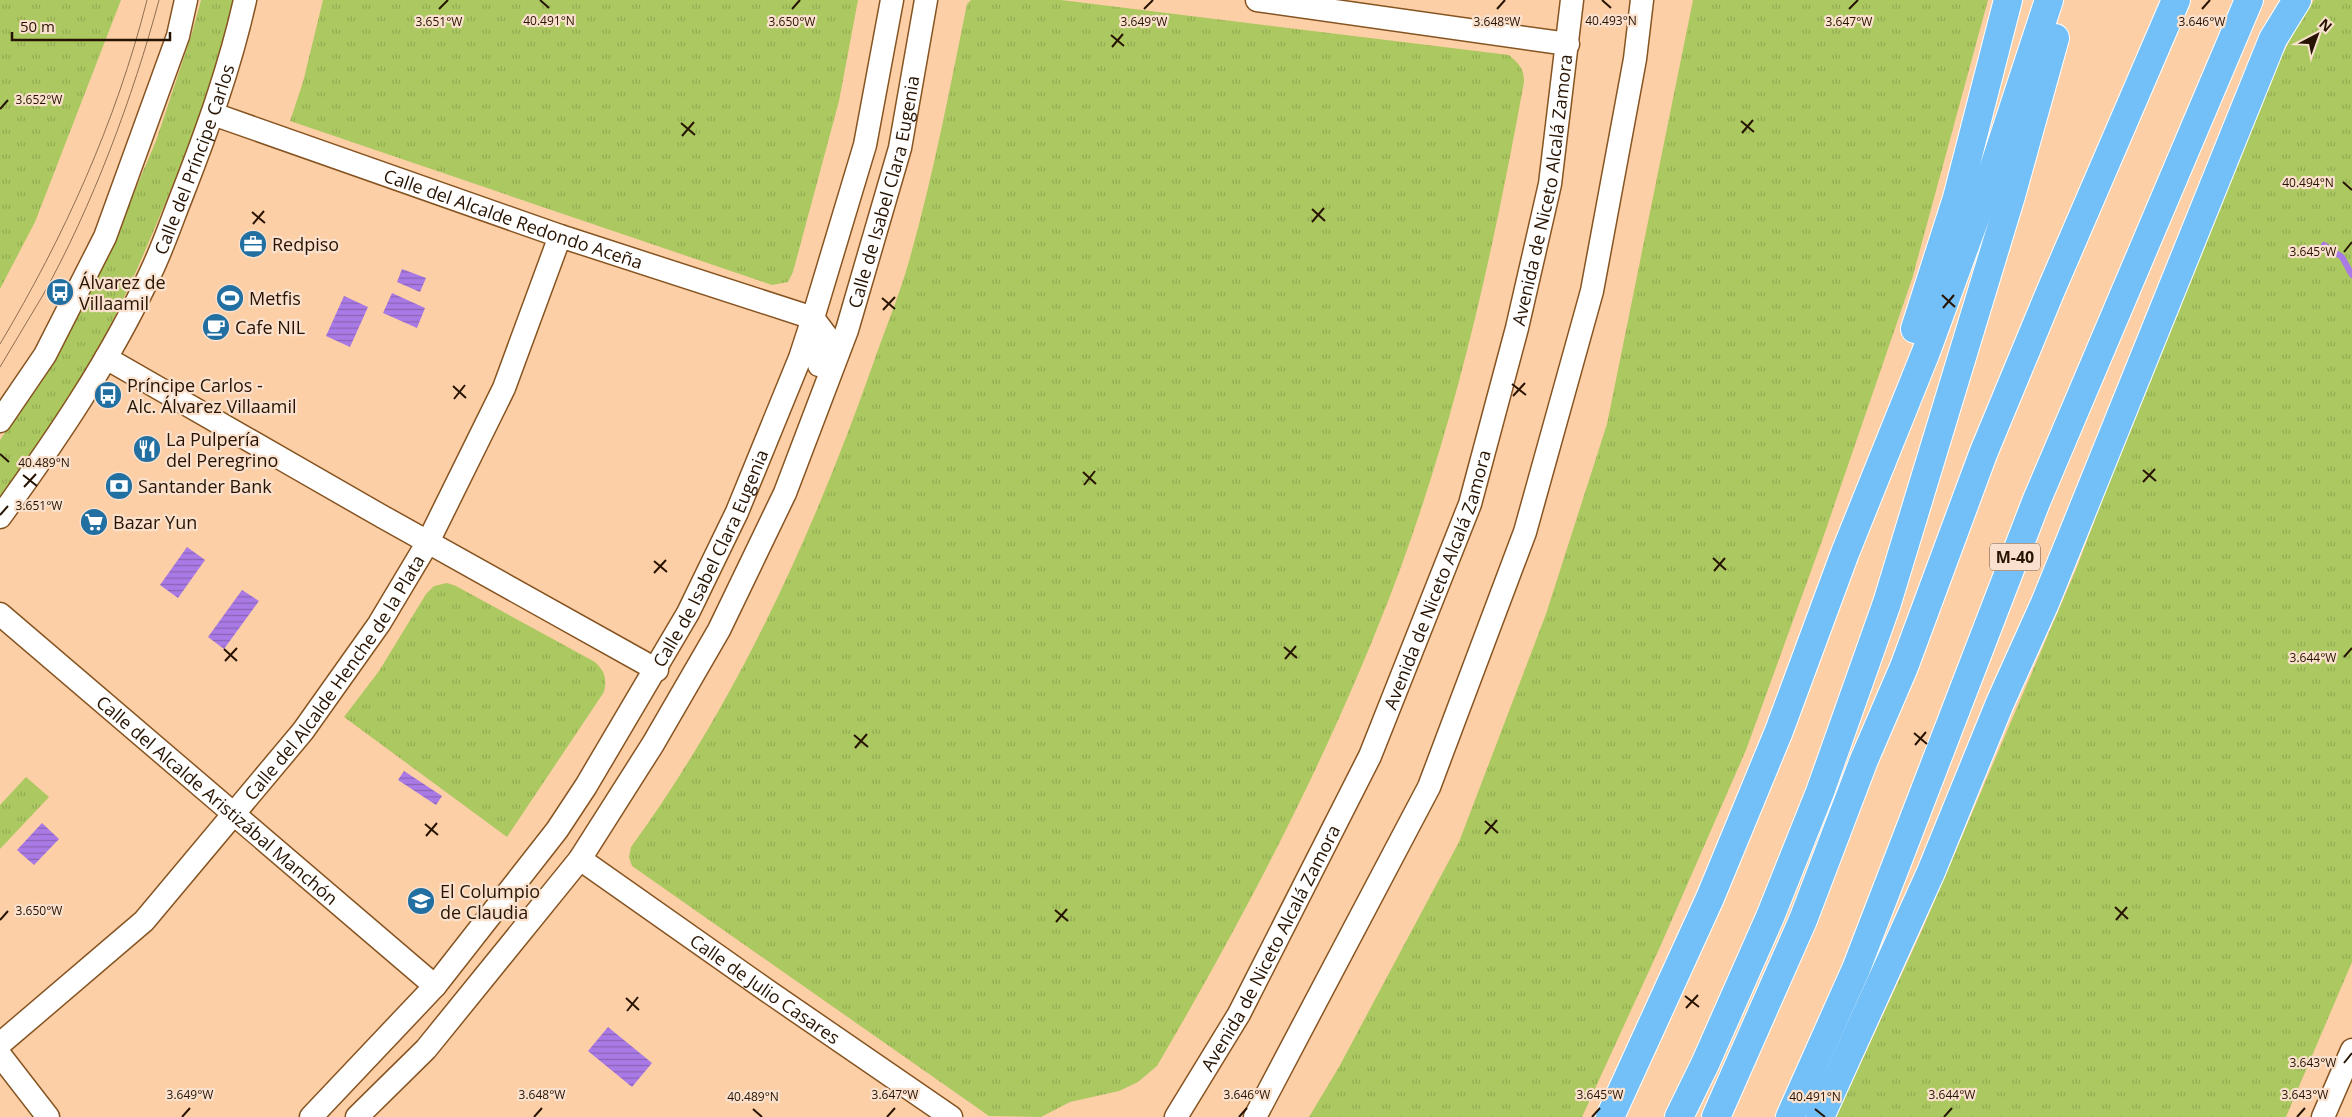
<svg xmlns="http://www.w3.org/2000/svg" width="2352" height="1117" font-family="'Open Sans',sans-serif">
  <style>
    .grass { fill: url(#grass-tufts) }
    .water { fill: url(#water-rules) }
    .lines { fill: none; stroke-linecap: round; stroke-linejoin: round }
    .stream { stroke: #a97ae5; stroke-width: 6 }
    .minor-casing { stroke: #865421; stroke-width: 25 }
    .highway-casing { stroke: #fff; stroke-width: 30 }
    .minor { stroke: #fff; stroke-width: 22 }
    .highway { stroke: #73bff7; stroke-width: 28 }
    .tram { stroke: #8f6e51; stroke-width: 1 }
    .ticks { fill: none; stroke: #271301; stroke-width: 2 }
    .labels { text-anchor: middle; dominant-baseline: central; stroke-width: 4.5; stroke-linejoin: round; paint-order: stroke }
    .shield { fill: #f9e1cd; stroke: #66513e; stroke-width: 1 }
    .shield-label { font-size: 16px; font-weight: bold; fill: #271301 }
    .street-label { font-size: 18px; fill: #271301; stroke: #f9e1cd }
    .poi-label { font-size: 18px; fill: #271301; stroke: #f9e1cd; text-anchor: start }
    .ticks-label { font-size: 12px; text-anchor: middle; fill: #271301; stroke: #f9e1cd; stroke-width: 4.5; stroke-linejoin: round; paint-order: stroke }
  </style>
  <defs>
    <pattern id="grass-tufts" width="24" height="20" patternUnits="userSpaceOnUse" patternTransform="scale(1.25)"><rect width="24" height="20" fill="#abc861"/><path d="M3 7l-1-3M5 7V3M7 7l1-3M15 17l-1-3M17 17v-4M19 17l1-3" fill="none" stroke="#93ab52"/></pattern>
    <pattern id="water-rules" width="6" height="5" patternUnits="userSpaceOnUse" patternTransform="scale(1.25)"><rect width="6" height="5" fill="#a97ae5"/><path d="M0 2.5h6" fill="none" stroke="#8a63b7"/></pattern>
  </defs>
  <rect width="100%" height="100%" fill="#fdcfa6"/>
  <!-- grass -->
  <g class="grass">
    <path d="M0 0H121L35 222 0 289Z"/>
    <path d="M201 0H237C225 55 203 110 182 162 150 240 118 320 73 392 50 428 25 463 0 498V440L51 362 112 244 156 141 192 33Z"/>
    <path d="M323 0H858L839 101 793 272 788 282 772 285 290 121 303 82Z"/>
    <path d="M971 0H1061L1509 55C1519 64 1524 68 1524 82 1494 248 1457 416 1398 575 1334 746 1249 909 1157 1066L1138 1082 1119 1091 1070 1102 1041 1117 989 1116 632 866 629 857 631 847C736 703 814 532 873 364 884 332 897 301 907 268 932 182 949 93 967 4Z"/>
    <path d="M1693 0H1988L1912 279 1823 538 1746 750 1660 947 1582 1117H1309L1339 1067 1459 842 1546 614 1607 424Z"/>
    <path d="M2314 0H2352V962L2286 1117H1836L1923 928 2077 567 2216 200 2253 112 2296 28Z"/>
    <path d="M447 583 456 586 595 662C605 672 607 678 604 692L507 837 344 717 379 671 426 594 434 586Z"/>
    <path d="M26 777 49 797 0 849V805Z"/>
  </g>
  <!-- water -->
  <g class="water">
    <path d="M402 269 426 278 420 292 397 282Z"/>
    <path d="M392 293 425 308 417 328 383 313Z"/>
    <path d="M344 296 368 307 350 347 326 336Z"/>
    <path d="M187 547 205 560 178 598 160 585Z"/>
    <path d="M242 590 259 601 224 649 208 637Z"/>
    <path d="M404 771 442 796 436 805 398 780Z"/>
    <path d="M42 823 59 839 34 865 17 850Z"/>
    <path d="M608 1027 652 1063 632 1087 588 1051Z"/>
  </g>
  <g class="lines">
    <!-- stream -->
    <path class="stream" d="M2324 245 2342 257 2352 275"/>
    <defs>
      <g id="minor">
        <path d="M1257 0 1568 44"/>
        <path id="s1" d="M213 114 560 236 813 318 828 338 819 365"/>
        <path d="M106 358 383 517 657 670"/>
        <path d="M0 421 45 355 105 237 178 36 186 0"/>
        <path id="s2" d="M0 517C56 440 111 359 151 272 163 247 172 220 182 195 207 131 230 67 245 0"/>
        <path id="s3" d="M0 614 435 986"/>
        <path id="s4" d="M580 859 769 992 951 1117"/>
        <path id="s5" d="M0 1044 144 921 303 731 379 624 428 542 504 388 560 236"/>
        <path d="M0 1055 48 1117"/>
        <path id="s6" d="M311 1117 435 986 557 830 586 786 688 613 737 512 800 358 813 318 865 145 892 0"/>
        <path id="s7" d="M357 1117 426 1049 580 859 653 744 719 630 785 493 847 330 900 148 926 0"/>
        <path id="s8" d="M1176 1117 1239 1014 1370 756 1470 504 1517 328 1550 184 1572 0"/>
        <path d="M1255 1117 1429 787 1525 532 1592 291 1635 59 1642 0"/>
        <path d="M2323 1117 2352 1050"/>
      </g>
      <g id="highway">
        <path d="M1915 329 1957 198 2008 0"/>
        <path d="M1610 1117 1710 898 1779 731 1845 553 1926 352 1996 161 2049 0"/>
        <path d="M1679 1117 1705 1064 1770 917 1820 792 1887 603 2011 196 2055 38"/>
        <path d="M1716 1117 1803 920 1864 760 1904 667 1983 454 2051 290 2176 0"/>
        <path d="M1790 1117 1856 969 2036 502 2249 0"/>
        <path d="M1820 1117 1931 872 2000 703 2045 603 2273 39 2297 0"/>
      </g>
    </defs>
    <!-- minor casing -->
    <use href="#minor" class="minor-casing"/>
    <!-- highway casing -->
    <use href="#highway" class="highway-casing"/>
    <!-- minor -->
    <use href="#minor" class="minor"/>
    <!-- highway -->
    <use href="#highway" class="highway"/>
    <!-- tram -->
    <g class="tram">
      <path d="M0 344C64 237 116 122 147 0"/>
      <path d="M0 367C14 343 29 319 43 295 92 207 133 97 159 0"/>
    </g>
  </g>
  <!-- ticks -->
  <path class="ticks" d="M540 0 549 8M1602 0 1611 8M439 9 448 0M792 9 800 0M1144 9 1153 0M1497 9 1505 0M1849 9 1858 0M2202 9 2210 0M1111 35 1124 46M1112 47 1123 34M0 109 8 100M1741 121 1754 132M681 123 695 135M1742 133 1753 120M682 136 694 122M2343 182 2352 190M1312 209 1325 221M252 212 265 223M1312 222 1324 208M253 224 264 211M2344 252 2352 242M1942 295 1955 307M882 298 895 309M1943 308 1954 295M883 310 895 297M1512 384 1526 395M453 386 466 398M1513 396 1525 383M454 399 465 385M0 454 9 462M2143 470 2156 481M1083 472 1096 484M23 475 37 486M2143 482 2155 469M1084 485 1095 471M24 487 36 474M0 515 8 506M1713 558 1726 570M654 561 667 572M1714 571 1725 558M654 573 666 560M1284 647 1297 658M224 649 237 661M2344 657 2352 648M1285 659 1296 646M225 661 237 648M1914 733 1927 744M854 735 868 747M1915 745 1926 732M855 748 867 734M1485 821 1498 833M425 824 438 835M1485 834 1497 820M426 836 437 823M2115 907 2128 919M1055 910 1068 921M0 920 8 911M2116 920 2127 907M1056 922 1067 909M1685 996 1699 1007M626 998 639 1010M1686 1008 1698 995M627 1011 638 997M2344 1063 2352 1053M753 1109 762 1117M1815 1109 1825 1117M182 1117 190 1108M534 1117 542 1108M887 1117 895 1108M1239 1117 1247 1108M1592 1117 1600 1108M1944 1117 1952 1108M2297 1117 2305 1108"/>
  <!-- icons -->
  <defs>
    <symbol id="office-disc" viewBox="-11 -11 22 22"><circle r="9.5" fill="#226fa2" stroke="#f9e1cd"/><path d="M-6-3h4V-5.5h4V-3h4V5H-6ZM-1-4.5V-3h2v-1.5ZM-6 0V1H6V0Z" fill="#fff"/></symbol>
    <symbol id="bus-disc" viewBox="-11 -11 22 22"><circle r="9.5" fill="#226fa2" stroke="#f9e1cd"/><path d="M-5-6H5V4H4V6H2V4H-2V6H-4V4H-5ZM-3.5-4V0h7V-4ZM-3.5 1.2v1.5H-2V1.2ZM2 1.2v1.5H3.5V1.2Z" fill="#fff"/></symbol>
    <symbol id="stadium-disc" viewBox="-11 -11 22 22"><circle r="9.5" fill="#226fa2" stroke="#f9e1cd"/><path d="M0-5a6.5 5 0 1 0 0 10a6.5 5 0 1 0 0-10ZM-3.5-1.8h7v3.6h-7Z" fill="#fff"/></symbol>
    <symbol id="cafe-disc" viewBox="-11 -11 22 22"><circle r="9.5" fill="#226fa2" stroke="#f9e1cd"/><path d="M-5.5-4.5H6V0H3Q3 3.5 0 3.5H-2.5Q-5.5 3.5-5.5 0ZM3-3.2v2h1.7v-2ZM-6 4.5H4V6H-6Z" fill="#fff"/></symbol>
    <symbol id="restaurant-disc" viewBox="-11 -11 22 22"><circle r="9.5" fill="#226fa2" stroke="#f9e1cd"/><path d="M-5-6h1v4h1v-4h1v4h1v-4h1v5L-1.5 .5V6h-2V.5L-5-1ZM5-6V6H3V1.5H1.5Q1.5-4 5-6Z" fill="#fff"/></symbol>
    <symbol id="bank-disc" viewBox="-11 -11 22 22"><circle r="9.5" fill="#226fa2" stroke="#f9e1cd"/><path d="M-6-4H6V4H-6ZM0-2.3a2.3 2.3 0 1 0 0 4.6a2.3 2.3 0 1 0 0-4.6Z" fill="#fff"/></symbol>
    <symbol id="supermarket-disc" viewBox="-11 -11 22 22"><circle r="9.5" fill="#226fa2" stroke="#f9e1cd"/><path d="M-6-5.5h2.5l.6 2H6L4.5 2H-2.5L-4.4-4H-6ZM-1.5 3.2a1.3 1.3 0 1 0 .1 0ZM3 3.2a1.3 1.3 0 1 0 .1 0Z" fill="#fff"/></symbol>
    <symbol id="school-disc" viewBox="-11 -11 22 22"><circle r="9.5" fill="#226fa2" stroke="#f9e1cd"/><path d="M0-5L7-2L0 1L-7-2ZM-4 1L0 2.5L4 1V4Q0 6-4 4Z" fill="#fff"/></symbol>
  </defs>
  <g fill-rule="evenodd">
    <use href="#office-disc" x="237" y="228" width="32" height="32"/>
    <use href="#bus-disc" x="44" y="276" width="32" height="32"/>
    <use href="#stadium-disc" x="214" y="282" width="32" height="32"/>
    <use href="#cafe-disc" x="200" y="311" width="32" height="32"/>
    <use href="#bus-disc" x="92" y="379" width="32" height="32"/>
    <use href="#restaurant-disc" x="131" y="433" width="32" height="32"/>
    <use href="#bank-disc" x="103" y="470" width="32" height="32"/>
    <use href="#supermarket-disc" x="78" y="506" width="32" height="32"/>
    <use href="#school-disc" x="405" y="885" width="32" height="32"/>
  </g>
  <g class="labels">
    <!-- shield labels -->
    <rect class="shield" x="1990" y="543.5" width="50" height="27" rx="4"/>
    <g class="shield-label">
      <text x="2015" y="557">M-40</text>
    </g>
    <!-- street labels -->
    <g class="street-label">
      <text stroke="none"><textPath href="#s2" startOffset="409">Calle del Príncipe Carlos</textPath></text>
      <text stroke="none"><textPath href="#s8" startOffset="1004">Avenida de Niceto Alcalá Zamora</textPath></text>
      <text stroke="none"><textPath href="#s7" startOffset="1079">Calle de Isabel Clara Eugenia</textPath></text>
      <text stroke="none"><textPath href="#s1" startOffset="318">Calle del Alcalde Redondo Aceña</textPath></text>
      <text stroke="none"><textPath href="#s6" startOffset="691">Calle de Isabel Clara Eugenia</textPath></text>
      <text stroke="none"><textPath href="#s8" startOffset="599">Avenida de Niceto Alcalá Zamora</textPath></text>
      <text stroke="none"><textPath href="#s5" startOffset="499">Calle del Alcalde Henche de la Plata</textPath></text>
      <text stroke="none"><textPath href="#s3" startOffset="286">Calle del Alcalde Aristizábal Manchón</textPath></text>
      <text stroke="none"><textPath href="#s8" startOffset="194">Avenida de Niceto Alcalá Zamora</textPath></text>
      <text stroke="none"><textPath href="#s4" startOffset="226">Calle de Julio Casares</textPath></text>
    </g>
    <!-- poi labels -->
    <g class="poi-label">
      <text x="272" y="244">Redpiso</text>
      <text x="79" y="282">Álvarez de<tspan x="79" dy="21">Villaamil</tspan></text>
      <text x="249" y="298">Metfis</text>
      <text x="235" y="327">Cafe NIL</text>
      <text x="127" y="385">Príncipe Carlos -<tspan x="127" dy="21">Alc. Álvarez Villaamil</tspan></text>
      <text x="166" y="439">La Pulpería<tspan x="166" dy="21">del Peregrino</tspan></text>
      <text x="138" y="486">Santander Bank</text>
      <text x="113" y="522">Bazar Yun</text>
      <text x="440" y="891">El Columpio<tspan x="440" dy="21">de Claudia</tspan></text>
    </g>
  </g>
  <g class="ticks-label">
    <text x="549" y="25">40.491°N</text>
    <text x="1611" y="25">40.493°N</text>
    <text x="439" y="26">3.651°W</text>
    <text x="1144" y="26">3.649°W</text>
    <text x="1497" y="26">3.648°W</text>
    <text x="1849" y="26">3.647°W</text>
    <text x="2202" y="26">3.646°W</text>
    <text x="792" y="26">3.650°W</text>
    <text x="39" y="104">3.652°W</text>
    <text x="2308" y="187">40.494°N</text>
    <text x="2313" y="256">3.645°W</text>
    <text x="44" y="467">40.489°N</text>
    <text x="39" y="510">3.651°W</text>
    <text x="2313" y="662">3.644°W</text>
    <text x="39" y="915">3.650°W</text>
    <text x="2313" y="1067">3.643°W</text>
    <text x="190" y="1099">3.649°W</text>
    <text x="542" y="1099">3.648°W</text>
    <text x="895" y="1099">3.647°W</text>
    <text x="1247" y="1099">3.646°W</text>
    <text x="1600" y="1099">3.645°W</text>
    <text x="1952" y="1099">3.644°W</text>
    <text x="2305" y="1099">3.643°W</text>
    <text x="753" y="1101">40.489°N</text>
    <text x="1815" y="1101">40.491°N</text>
  </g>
  <!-- north arrow -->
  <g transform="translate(2317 35) rotate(41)" stroke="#f9e1cd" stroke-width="4" paint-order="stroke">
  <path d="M0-4L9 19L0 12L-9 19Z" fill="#271301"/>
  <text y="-8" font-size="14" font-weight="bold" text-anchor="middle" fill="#271301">N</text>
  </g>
  <!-- scale -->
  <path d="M12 32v8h158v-8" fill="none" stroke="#271301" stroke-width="2.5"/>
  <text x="20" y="32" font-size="15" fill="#271301" stroke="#f9e1cd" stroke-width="4" paint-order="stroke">50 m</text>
</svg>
